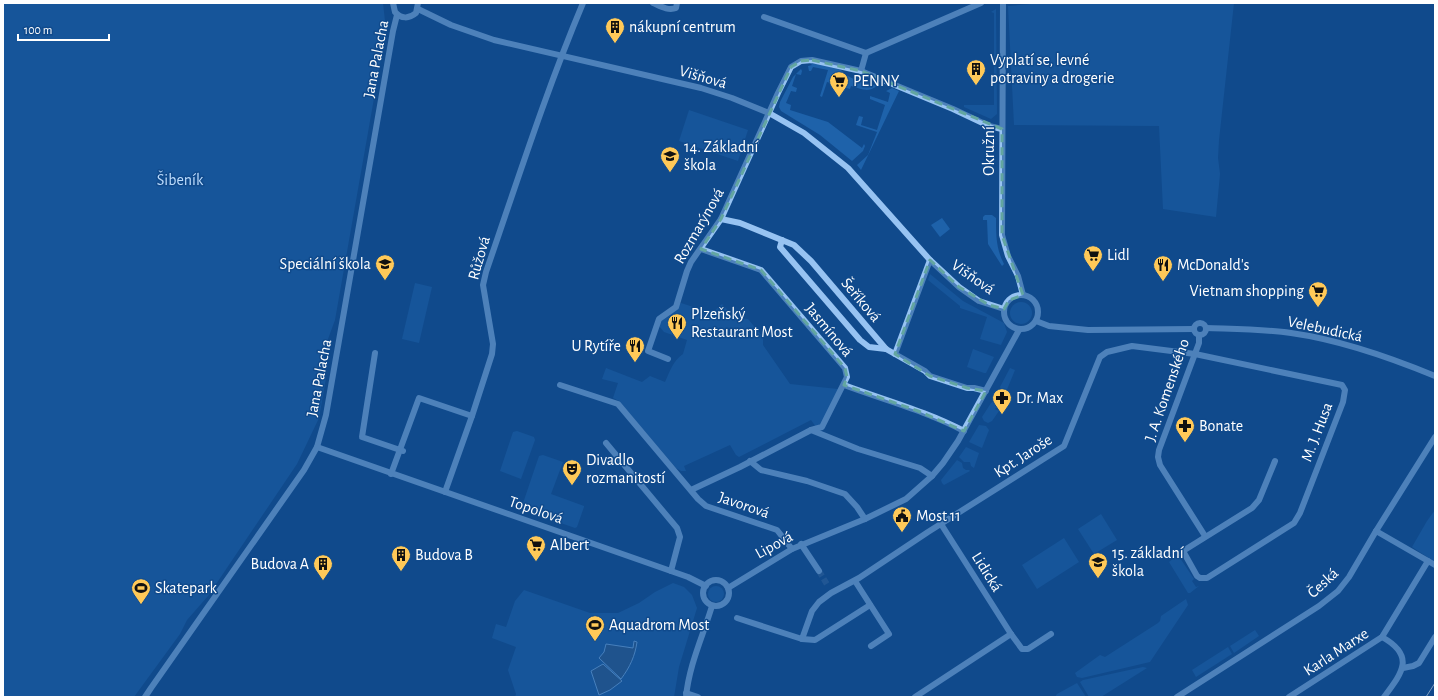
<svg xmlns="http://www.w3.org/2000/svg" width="1438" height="700" font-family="'Alegreya Sans',sans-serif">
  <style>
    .green { fill: #1e62aa }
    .water { fill: #315d8e; stroke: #88bff6 }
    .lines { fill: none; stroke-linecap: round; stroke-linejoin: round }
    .minor-tunnel { stroke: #34659d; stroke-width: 6; stroke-dasharray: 6 3; stroke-linecap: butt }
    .minor { stroke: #97c3f2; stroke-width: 6 }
    .tram { stroke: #fff; stroke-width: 1 }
    .marked { fill: none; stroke: #63a6a1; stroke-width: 3; stroke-dasharray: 8 5; stroke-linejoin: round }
    .labels { text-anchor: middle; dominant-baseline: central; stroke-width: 3; stroke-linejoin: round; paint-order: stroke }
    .poi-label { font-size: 16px; fill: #fff; stroke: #104a8c; text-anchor: start }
    .street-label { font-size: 16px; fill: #fff; stroke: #104a8c }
    .park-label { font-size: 16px; fill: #beddfd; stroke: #104a8c }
  </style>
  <rect width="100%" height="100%" fill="#104a8c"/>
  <!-- green -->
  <g class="green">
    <path d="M3 3H383L386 30 335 320 328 339 323 361 326 378 319 418 297 464 208 596 187 620 180 634 134 697H3Z"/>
    <path d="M1043 3H1234L1219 140 1218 158 1220 174 1216 217 1163 209 1159 126 1014 125 1008 6Z"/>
    <path d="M996 9 997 114 991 119 964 107V105H994V13L991 12Z"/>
    <path d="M810 63 819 64 841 70C849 80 865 82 877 86 868 93 861 89 851 86L850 89 827 82 822 97 820 96 828 70 813 67 811 71H809L808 66 812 65Z"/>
    <path d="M801 69 802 71 801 75 796 74 792 86 797 88 796 92 791 91 786 103 791 105 790 110 828 122 862 148 864 144 865 146 863 151 852 161 820 135 781 111 779 107 780 102 793 77Z"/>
    <path d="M892 88 899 91 861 170 857 165 868 155 877 132 856 125 859 116 863 117 861 125 877 130 885 105 870 99V96L888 102 890 93 886 91Z"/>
    <path d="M689 110 748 130 738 161 679 141Z"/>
    <path d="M985 215H992L996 218C996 234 996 249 1004 264L1002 266 988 244 987 220H983V217Z"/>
    <path d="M942 218 950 229 940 237 931 225Z"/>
    <path d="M930 274 963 301 1004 323 1007 332 1001 345 980 339 987 317 960 308V306L928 280Z"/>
    <path d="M415 283 432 287 419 343 402 339Z"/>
    <circle cx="1021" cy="313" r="11"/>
    <path d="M681 303 712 313 722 304 735 318 748 319 763 337V345L790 384 838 389 821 424 816 427 811 420 739 457 736 455 730 445 684 466 686 471H681L676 468 619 401 613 398 618 383 602 379 606 368 642 382 650 376 665 382C670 371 673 361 683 354L687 340 664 332 659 326 663 318Z"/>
    <path d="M973 349 994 357 986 373H984L967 367Z"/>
    <path d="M1010 368 1015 370 1006 392 1001 390 1000 387Z"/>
    <path d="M994 401 1000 404 1001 408 997 406 995 409 999 411 992 421 988 423 984 421 982 417 991 403Z"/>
    <path d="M979 425 986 426 989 430 982 448 969 442Z"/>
    <path d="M517 431 534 437 535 440 521 479 500 471 513 432Z"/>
    <path d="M966 447 979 453 974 468 971 466 970 462H964L959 457Z"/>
    <path d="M543 455 563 462 551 494 584 506V507L577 527 575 528 521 509 539 456Z"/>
    <path d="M957 460 962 463 963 468 966 470H969L970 471 944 485 942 483 941 480Z"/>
    <path d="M1435 510V562L1412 547 1427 521Z"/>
    <path d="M1101 514 1117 540 1094 554 1078 529Z"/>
    <path d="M1064 538 1079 562 1037 589 1022 565Z"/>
    <path d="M1174 558H1180L1194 579 1192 581 1196 587 1199 586 1190 593H1188L1169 562Z"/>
    <path d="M673 583 684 587 692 595 697 608 679 667 674 697H515L516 694 508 670 516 647 492 638 496 624 506 627 515 601 524 590 590 613H618L639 603 655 592Z"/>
    <circle cx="716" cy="594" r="8"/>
    <path d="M1186 599 1188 605 1150 662 1082 678 1077 677 1075 673 1100 655 1105 657 1158 623 1160 621 1161 616Z"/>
    <path d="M1255 630 1259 636 1234 653 1230 646Z"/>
    <path d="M1228 647 1232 654 1196 677 1192 670Z"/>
    <path d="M1143 667 1147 668 1101 697H1089L1080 682 1083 680Z"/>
    <path d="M1077 683 1086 697H1055L1057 694Z"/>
  </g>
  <!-- water -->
  <g class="water">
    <path d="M634 641 637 642C635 656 630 667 621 679L599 658 604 652 606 644 633 648Z"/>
    <path d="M603 664 622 681 610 690 599 695 591 671Z"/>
  </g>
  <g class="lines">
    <!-- minor-tunnel -->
    <path class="minor-tunnel" d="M819 571 828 586"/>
    <!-- minor -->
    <g class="minor">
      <path d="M393 3 395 12C401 19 409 19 416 13L418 3"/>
      <path d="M653 3C660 6 668 11 676 8L677 3"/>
      <path d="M1003 3 1002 235 1008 256 1018 276 1023 295"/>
      <path d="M418 9 451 25 494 40 701 88 732 98 769 113 804 133 848 168 930 260 959 287 979 301 1004 309"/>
      <path d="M764 17 866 53 981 3"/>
      <path d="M861 71 866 53"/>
      <path d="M721 219 740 223 794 245 811 261 886 349 925 371 930 376 967 388H974L986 391"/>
      <path d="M782 240 780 247 860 340 869 347 886 349"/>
      <circle cx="1021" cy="312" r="17"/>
      <path d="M1036 321 1049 326 1088 330 1194 329"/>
      <circle cx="1200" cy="329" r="6"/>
      <path d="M1206 328C1234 329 1263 329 1291 333 1341 340 1389 357 1435 376"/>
      <path d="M1199 335V343L1159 450 1158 457 1160 465 1205 536"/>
      <path d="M375 353 362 437 403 451"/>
      <path d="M895 354 930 260"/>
      <path d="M668 359 648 351 659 319 676 307 687 271 691 262 721 219 778 93 791 67 801 61 812 60 861 71 953 109 989 126 1002 129"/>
      <path d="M560 385 618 404 698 499 706 506 777 530 792 549"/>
      <path d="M844 385C884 400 926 411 964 431"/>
      <path d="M811 430 858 449 920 468 932 476"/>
      <path d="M606 443 677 528 680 537 671 571"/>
      <path d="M317 447 688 577 706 586"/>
      <path d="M750 461 761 470 807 481 845 494 857 507 865 519"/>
      <path d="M391 474 419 398 472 416"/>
      <path d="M691 490 740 467 811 430 822 427 847 377 845 368 761 270 701 249"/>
      <path d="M445 492 472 416 492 354 493 344 483 285 486 272C517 182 546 91 583 3"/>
      <path d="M941 524 1011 634 1022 649H1028L1051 634"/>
      <path d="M1376 531 1435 565"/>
      <path d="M801 544 819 571"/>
      <circle cx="716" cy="593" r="13"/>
      <path d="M855 581 889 634 871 646"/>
      <path d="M728 588 792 549 865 519 906 499 932 476 943 463 958 441 1019 330"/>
      <path d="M737 618 802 639 812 611 819 602 831 593 859 578 928 532 1064 446 1100 357 1107 352 1132 346 1195 354 1342 385 1345 390 1343 402 1300 513 1294 523 1207 578H1200L1197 576 1183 551 1252 508 1259 500 1275 461"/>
      <path d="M1382 637C1416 656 1402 673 1384 697"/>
      <path d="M802 639 815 640 870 605"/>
      <path d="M1403 668 1413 666 1419 663 1435 637"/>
      <path d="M686 693 698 697"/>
      <path d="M145 697 151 688 304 470 317 447 326 415 393 31 397 15"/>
      <path d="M686 697C689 665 703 636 712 606"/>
      <path d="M915 697 1011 634"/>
      <path d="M1177 697 1319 606 1338 591 1349 577 1376 531 1435 437"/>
      <path d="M1289 697 1382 637 1428 561"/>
    </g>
    <!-- tram -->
    <path class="tram" d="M1426 697 1435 683"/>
  </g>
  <!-- marked area -->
  <path d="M0 0H1438V700H0ZM812 60 861 71 1002 129V235L1023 295 1009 300 1004 309 989 305 959 287 930 260 895 354 930 376 967 388 986 391 964 431 918 411 844 385 847 377 845 368 761 270 701 249 721 219 791 67 801 61Z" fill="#104a8c" fill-opacity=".55" fill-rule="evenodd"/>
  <path class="marked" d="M812 60 861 71 1002 129V235L1023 295 1009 300 1004 309 989 305 959 287 930 260 895 354 930 376 967 388 986 391 964 431 918 411 844 385 847 377 845 368 761 270 701 249 721 219 791 67 801 61Z"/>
  <!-- icons -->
  <defs>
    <symbol id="building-pin" viewBox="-11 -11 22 30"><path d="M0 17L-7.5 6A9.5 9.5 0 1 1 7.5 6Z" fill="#ffc958" stroke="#104a8c"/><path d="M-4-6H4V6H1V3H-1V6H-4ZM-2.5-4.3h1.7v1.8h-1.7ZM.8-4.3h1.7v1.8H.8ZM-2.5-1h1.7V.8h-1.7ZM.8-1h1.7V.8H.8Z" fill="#111"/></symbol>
    <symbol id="supermarket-pin" viewBox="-11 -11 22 30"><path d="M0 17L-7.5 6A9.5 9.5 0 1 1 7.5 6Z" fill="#ffc958" stroke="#104a8c"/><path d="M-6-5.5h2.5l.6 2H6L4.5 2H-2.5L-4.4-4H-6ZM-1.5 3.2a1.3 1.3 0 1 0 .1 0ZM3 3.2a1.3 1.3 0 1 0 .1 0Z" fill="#111"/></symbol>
    <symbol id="school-pin" viewBox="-11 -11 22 30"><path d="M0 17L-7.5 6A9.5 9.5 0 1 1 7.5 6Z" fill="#ffc958" stroke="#104a8c"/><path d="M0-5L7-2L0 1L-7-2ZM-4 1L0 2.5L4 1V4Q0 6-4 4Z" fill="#111"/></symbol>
    <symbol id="restaurant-pin" viewBox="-11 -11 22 30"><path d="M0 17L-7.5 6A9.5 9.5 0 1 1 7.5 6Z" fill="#ffc958" stroke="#104a8c"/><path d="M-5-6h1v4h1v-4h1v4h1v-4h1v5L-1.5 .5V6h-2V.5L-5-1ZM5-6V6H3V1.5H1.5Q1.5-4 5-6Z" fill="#111"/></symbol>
    <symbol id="pharmacy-pin" viewBox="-11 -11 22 30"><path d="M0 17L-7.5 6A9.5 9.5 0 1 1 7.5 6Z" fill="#ffc958" stroke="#104a8c"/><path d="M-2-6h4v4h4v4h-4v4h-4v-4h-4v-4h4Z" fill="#111"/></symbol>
    <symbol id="theatre-pin" viewBox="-11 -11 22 30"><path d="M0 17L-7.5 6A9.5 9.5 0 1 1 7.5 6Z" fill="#ffc958" stroke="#104a8c"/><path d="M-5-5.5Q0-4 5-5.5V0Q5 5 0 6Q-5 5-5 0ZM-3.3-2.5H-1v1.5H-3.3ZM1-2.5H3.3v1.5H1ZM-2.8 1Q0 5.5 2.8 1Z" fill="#111"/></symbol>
    <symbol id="civic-pin" viewBox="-11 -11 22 30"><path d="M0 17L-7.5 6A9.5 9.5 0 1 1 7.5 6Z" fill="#ffc958" stroke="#104a8c"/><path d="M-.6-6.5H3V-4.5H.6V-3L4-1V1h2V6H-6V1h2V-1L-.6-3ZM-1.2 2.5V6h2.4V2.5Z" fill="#111"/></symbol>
    <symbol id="stadium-pin" viewBox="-11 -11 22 30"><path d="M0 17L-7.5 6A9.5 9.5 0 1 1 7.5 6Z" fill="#ffc958" stroke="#104a8c"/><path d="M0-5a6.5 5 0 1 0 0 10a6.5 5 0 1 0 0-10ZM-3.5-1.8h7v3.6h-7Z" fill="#111"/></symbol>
  </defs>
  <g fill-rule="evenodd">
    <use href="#building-pin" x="604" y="16" width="22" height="30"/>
    <use href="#building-pin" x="965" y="58" width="22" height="30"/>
    <use href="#supermarket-pin" x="828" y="70" width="22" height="30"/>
    <use href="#school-pin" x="659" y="145" width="22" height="30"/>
    <use href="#supermarket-pin" x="1082" y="244" width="22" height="30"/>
    <use href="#school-pin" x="374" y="253" width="22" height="30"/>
    <use href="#restaurant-pin" x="1152" y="254" width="22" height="30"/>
    <use href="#supermarket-pin" x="1307" y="280" width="22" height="30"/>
    <use href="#restaurant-pin" x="666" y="312" width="22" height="30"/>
    <use href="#restaurant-pin" x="624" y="335" width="22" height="30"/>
    <use href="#pharmacy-pin" x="991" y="387" width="22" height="30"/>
    <use href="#pharmacy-pin" x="1174" y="415" width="22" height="30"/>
    <use href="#theatre-pin" x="561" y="458" width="22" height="30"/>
    <use href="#civic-pin" x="891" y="505" width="22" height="30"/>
    <use href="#supermarket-pin" x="525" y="534" width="22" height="30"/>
    <use href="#building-pin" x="390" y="544" width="22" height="30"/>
    <use href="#school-pin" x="1087" y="551" width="22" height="30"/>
    <use href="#building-pin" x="312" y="553" width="22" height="30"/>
    <use href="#stadium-pin" x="130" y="577" width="22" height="30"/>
    <use href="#stadium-pin" x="584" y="614" width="22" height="30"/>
  </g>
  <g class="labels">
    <!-- poi labels -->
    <g class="poi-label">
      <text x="629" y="27">nákupní centrum</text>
      <text x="990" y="60">Vyplatí se, levné<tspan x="990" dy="18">potraviny a drogerie</tspan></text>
      <text x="853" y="81">PENNY</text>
      <text x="684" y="147">14. Základní<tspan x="684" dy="18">škola</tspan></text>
      <text x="1107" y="255">Lidl</text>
      <text x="371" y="264" text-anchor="end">Speciální škola</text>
      <text x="1177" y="265">McDonald's</text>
      <text x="1304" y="291" text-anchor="end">Vietnam shopping</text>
      <text x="691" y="314">Plzeňský<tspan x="691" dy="18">Restaurant Most</tspan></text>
      <text x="621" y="346" text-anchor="end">U Rytíře</text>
      <text x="1016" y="398">Dr. Max</text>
      <text x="1199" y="426">Bonate</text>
      <text x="586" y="460">Divadlo<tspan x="586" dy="18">rozmanitostí</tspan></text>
      <text x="916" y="516">Most 11</text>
      <text x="550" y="545">Albert</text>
      <text x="1112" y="553">15. základní<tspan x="1112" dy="18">škola</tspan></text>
      <text x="415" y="555">Budova B</text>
      <text x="309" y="564" text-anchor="end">Budova A</text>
      <text x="155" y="588">Skatepark</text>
      <text x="609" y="625">Aquadrom Most</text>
    </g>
    <!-- street labels -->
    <g class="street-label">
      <text transform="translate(376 59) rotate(-79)">Jana Palacha</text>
      <text transform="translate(703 77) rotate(16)">Višňová</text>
      <text transform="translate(989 151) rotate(-90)">Okružní</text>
      <text transform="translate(699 226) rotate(-60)">Rozmarýnová</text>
      <text transform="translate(479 258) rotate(-74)">Růžová</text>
      <text transform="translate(973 277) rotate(35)">Višňová</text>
      <text transform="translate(861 300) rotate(50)">Šeříková</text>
      <text transform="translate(1325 329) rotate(12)">Velebudická</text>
      <text transform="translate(829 330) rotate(50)">Jasmínová</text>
      <text transform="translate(319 378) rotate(-79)">Jana Palacha</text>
      <text transform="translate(1167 390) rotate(-71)">J. A. Komenského</text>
      <text transform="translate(1317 432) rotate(-69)">M. J. Husa</text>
      <text transform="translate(1023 456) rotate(-33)">Kpt. Jaroše</text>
      <text transform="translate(744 505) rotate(19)">Javorová</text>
      <text transform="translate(536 510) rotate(19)">Topolová</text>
      <text transform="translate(774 545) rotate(-29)">Lipová</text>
      <text transform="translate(987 572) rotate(58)">Lidická</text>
      <text transform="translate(1323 583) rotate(-43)">Česká</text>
      <text transform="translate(1336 652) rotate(-33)">Karla Marxe</text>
    </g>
    <!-- park labels -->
    <g class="park-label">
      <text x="180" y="180">Šibeník</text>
    </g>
  </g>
  <!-- border -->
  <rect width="1438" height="700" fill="none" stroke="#ffffff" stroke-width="8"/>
  <!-- scale -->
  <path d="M18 34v6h91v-6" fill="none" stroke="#ffffff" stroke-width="2"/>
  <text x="24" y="34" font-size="12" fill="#ffffff" stroke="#104a8c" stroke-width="3" paint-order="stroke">100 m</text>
</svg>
